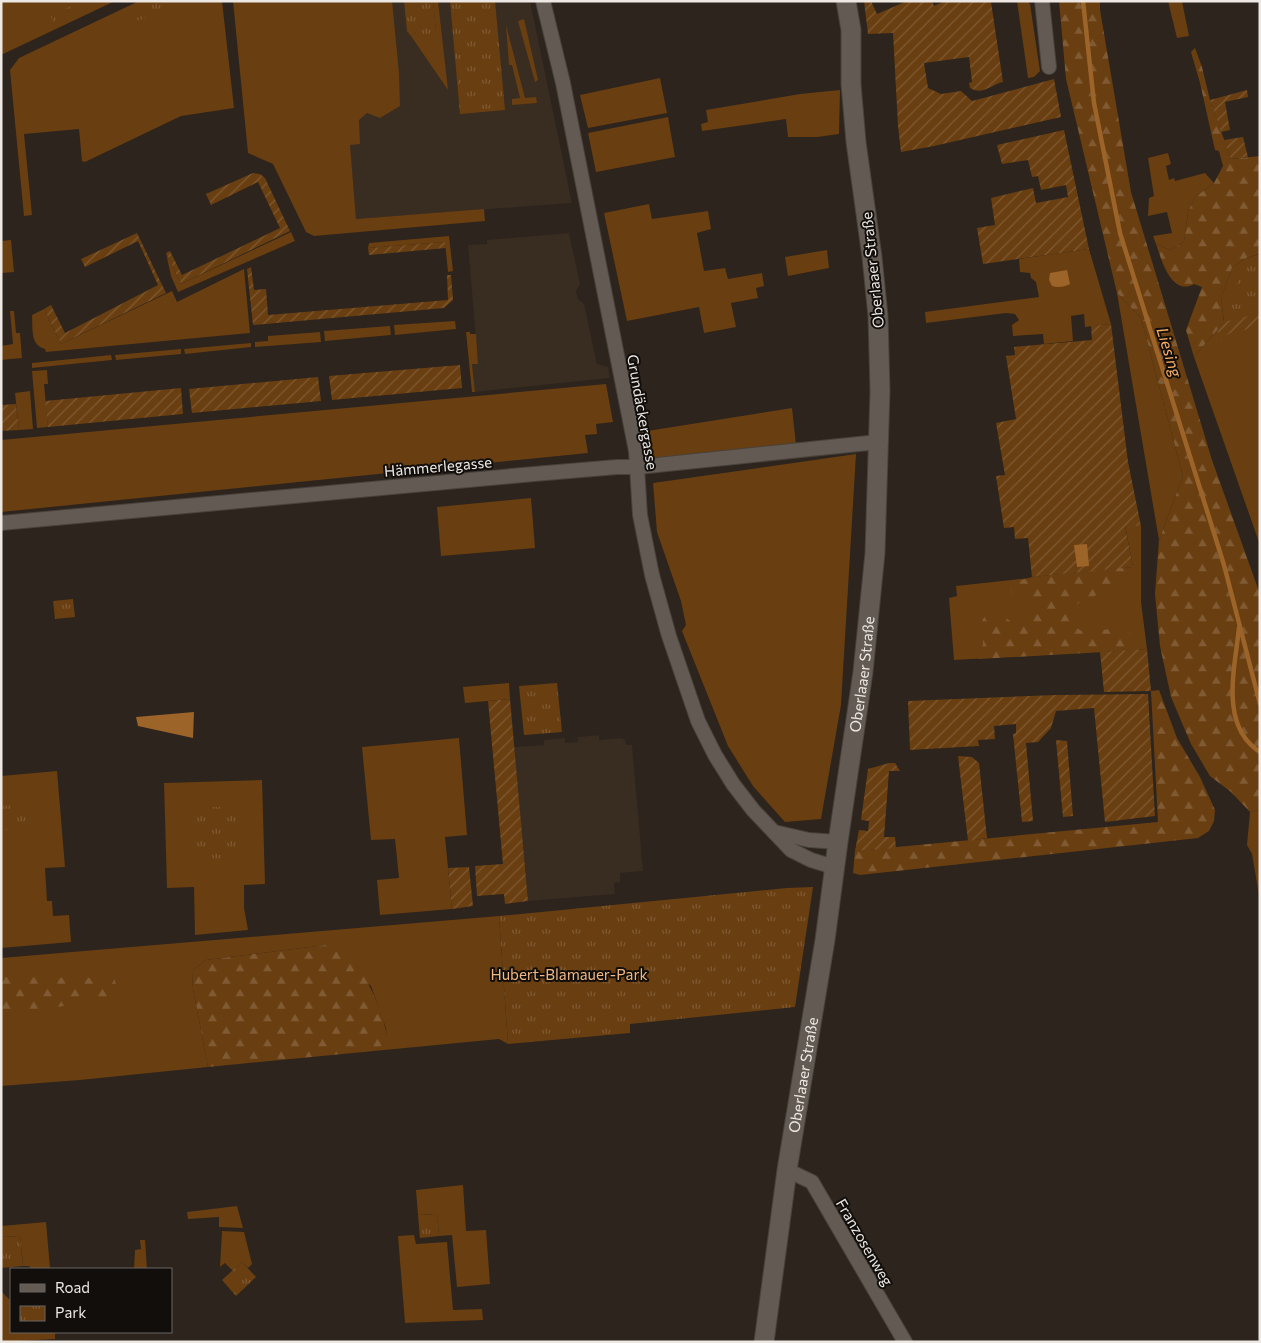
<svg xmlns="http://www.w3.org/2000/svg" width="1261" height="1343" font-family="Commissioner,sans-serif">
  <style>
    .built { fill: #392c21 }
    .grass { fill: #693e10 }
    .forest { fill: url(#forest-firs) }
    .park { fill: url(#park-tufts) }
    .garden { fill: url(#garden-furrows) }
    .water { fill: #9d642a }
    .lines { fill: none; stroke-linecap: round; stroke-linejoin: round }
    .stream { stroke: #9d642a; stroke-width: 4.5 }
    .minor-casing { stroke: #48423c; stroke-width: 16 }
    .secondary-casing { stroke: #48423c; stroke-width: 21 }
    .minor { stroke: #635a53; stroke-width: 14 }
    .secondary { stroke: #635a53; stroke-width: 19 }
    .labels { text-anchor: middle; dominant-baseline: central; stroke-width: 4; stroke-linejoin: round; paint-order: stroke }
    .street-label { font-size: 15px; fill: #ede8e4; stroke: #110e0b }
    .park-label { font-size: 15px; fill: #f2b883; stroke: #110e0b }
    .water-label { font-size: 16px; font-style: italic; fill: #fcaf65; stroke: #110e0b }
  </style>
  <defs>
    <pattern id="forest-firs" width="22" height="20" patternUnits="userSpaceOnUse" patternTransform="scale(1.25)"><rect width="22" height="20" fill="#693e10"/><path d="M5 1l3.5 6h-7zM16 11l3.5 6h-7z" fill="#7f5a33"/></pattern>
    <pattern id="park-tufts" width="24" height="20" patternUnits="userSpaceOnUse" patternTransform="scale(1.25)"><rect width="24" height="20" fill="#693e10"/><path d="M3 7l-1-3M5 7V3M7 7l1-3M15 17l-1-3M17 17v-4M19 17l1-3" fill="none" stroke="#7f5a33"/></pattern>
    <pattern id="garden-furrows" width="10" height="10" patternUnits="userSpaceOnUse" patternTransform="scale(1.25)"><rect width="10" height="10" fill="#693e10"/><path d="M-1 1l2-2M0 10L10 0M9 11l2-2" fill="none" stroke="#7f5a33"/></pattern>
  </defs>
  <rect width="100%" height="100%" fill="#2c241d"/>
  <!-- built -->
  <g class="built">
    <path d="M337 1H530L572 203 356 219Z"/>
    <path d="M569 233 580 284 576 291 578 299 584 304 597 364 608 367 610 378 475 392 472 364 478 363 468 245 487 244V240Z"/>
    <path d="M599 735V740L621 738 625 740 626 745H632L643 871 620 873V882L614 883 615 894 528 901 514 747 544 745V740L565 738V743L578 742V737Z"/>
  </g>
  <!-- grass -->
  <g class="grass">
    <path d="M1 1H115L1 55Z"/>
    <path d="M139 1H222L234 108 181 116 85 162 82 161 79 129 24 134 32 215 24 216 10 70 19 58Z"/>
    <path d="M233 1H392L399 73 400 106 380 118 367 113 359 120 360 144 350 145 356 219 484 209 485 221 314 236 306 232 273 164 248 153Z"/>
    <path d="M433 1H438L448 90 411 36 416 32 436 31Z"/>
    <path d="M1017 1H1027L1030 4 1040 71 1034 77 1028 78Z"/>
    <path d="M1168 1H1182L1189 36 1177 38Z"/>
    <path d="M524 19 538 80 535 82 518 21Z"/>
    <path d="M506 25 525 98 536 97 537 103 512 105V99L520 98 512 65H509Z"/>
    <path d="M660 78 667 113 588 128 580 95Z"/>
    <path d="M840 90 839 134 817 137H788L786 119 702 131 701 124 708 122 706 110 800 94Z"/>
    <path d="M668 117 675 157 596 172 588 133Z"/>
    <path d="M1168 153 1171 164 1166 166 1169 180 1174 178 1175 181 1205 173 1214 183 1195 197 1188 212 1184 242 1170 250 1156 244 1153 236 1172 233 1167 212 1148 216 1149 198 1154 196 1148 158Z"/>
    <path d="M649 204 652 219 708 211 711 229 697 233 704 271 725 268 728 279 762 273 764 286 756 288 758 298 731 303 736 327 704 333 699 307 627 321 604 213Z"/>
    <path d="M291 232 295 241 178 292 171 276 166 253 181 284Z"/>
    <path d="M449 236 453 271 448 272 445 242 368 248 369 243Z"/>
    <path d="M11 240 14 272 1 273V241Z"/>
    <path d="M1089 249 1111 324 1085 327 1084 314 1071 316 1073 341 1044 344 1043 334 1013 336 1012 325 1019 320 1015 314 1006 313 926 323 925 312 1039 297 1036 282 1031 278 1030 273 1020 272 1019 259Z"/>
    <path d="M827 250 829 268 788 276 785 257Z"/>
    <path d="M1260 254V545L1194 357 1224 322 1221 298 1232 268 1246 258Z"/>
    <path d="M244 269 250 333 46 352 45 349C30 345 33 329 32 315L44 309 61 344 172 291 177 302Z"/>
    <path d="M1117 293 1141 318 1183 476 1159 540Z"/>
    <path d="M10 311H14L16 333H20L22 358 1 360V346L13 344Z"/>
    <path d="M455 321 456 329 395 335 394 325Z"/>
    <path d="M390 326 391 335 325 341 324 331Z"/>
    <path d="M320 332 321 342 255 347V342L268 341V336Z"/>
    <path d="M466 332H470V334H476L478 364H472L475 392H472Z"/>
    <path d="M251 343V347L185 354 184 349Z"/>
    <path d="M181 349V354L116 360 115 355Z"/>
    <path d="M111 355 112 360 32 368V363Z"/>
    <path d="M47 370 48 384H44L48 427 37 428 32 371Z"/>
    <path d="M606 384 613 422 596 424 597 434 585 435 588 453 1 512V440Z"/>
    <path d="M30 391 33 429 19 430 15 393Z"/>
    <path d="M792 408 796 445 646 460 641 432Z"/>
    <path d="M856 454 841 705 821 819 785 822 753 786 728 746 682 631 686 625 681 601 657 532 653 483Z"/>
    <path d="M531 498 535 548 441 556 437 507Z"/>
    <path d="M1125 525 1141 526V602L1147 649 954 660 949 598 957 596 956 586 1133 567Z"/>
    <path d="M509 683 510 699 465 703 463 687Z"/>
    <path d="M459 738 467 835 445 837 452 909 380 915 377 880 399 878 395 839 371 840 362 747Z"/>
    <path d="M57 771 65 867 45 868 47 901H52L53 916 69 915 71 942 1 948V776Z"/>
    <path d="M262 780 265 884 244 885V908L248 930 195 935 194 887 167 888 164 783Z"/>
    <path d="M1260 810V901L1252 854 1247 845 1250 812Z"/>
    <path d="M499 916 508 1044 499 1039 374 1051 387 1042 386 1028 371 986 326 945 206 960 192 971 193 989 208 1067 80 1080 1 1086V958Z"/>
    <path d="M463 1185 466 1231 486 1230 490 1284 457 1287 452 1235 439 1236 437 1214 418 1215 416 1190Z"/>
    <path d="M237 1206 243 1228 219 1227V1217L188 1219 187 1212Z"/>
    <path d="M46 1222 50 1268H57L58 1269H32L29 1266H23L20 1236 1 1237V1226Z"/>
    <path d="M222 1231 244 1232 252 1264 248 1268 242 1262 233 1271 225 1263 220 1267Z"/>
    <path d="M414 1235 416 1244 447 1242 453 1310 482 1309 483 1320 405 1323 398 1236Z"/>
    <path d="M140 1240H145L147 1269H134L135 1250 141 1249Z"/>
    <path d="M1 1291 11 1301V1332H55V1339L1 1342Z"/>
  </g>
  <!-- forest -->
  <g class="forest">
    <path d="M1059 1H1100V10L1131 192 1212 460 1260 594V810L1250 812 1231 792 1210 776 1191 744 1171 697 1160 646 1155 594 1159 540 1183 476 1141 318 1117 293 1066 79Z"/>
    <path d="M1195 48 1202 67 1210 100 1231 159 1260 156 1259 254 1246 258 1232 268 1221 298 1224 322 1194 357 1186 330 1202 287 1194 284C1171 297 1161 258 1156 244L1170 250 1184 242 1188 212 1195 197 1214 183 1223 166 1219 151 1215 150 1200 83 1191 52Z"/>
    <path d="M1126 567C1126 568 1125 575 1125 575 1120 583 1108 584 1102 589 1100 590 1098 593 1096 595 1093 598 1087 599 1082 601 1073 605 1067 618 1075 626 1091 645 1128 607 1139 650L978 659 983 644 982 621 988 611C1001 608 1005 618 1014 624 1030 622 1033 604 1020 595L1013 594 1009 587 1016 586 1015 582 1032 577Z"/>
    <path d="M1159 690 1177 738 1200 777 1215 810 1214 821 1209 831 1198 838 860 875 853 873 855 851 1158 822 1151 691Z"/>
    <path d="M326 945 348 950C367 979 383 1007 388 1042L374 1051 208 1067 193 989 192 971 206 960Z"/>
    <path d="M1 977 114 978 117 987 114 997 1 1017Z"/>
  </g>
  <!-- park -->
  <g class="park">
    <path d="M152 1H160L163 10 140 20 118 23 115 18Z"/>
    <path d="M404 1H433L436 31 427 39 416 32 411 36 407 31Z"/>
    <path d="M450 1H495L505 110 460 114Z"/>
    <path d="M71 6 76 17 55 27 50 15Z"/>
    <path d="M1257 261 1260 273V299L1255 301 1256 308 1229 313 1227 298 1235 297 1234 288 1248 263Z"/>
    <path d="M73 599 75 617 55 619 53 601Z"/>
    <path d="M557 683 562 732 524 735 519 686Z"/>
    <path d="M29 804 32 827 5 830 3 806Z"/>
    <path d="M238 806 239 858 193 859 190 808Z"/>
    <path d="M813 887 795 1007 630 1024V1033L508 1044 499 916 787 888Z"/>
    <path d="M437 1214 439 1236 420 1238 418 1215Z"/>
    <path d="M20 1236 23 1266 1 1268V1237Z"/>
    <path d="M242 1262 256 1277 236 1296 222 1280Z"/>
  </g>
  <!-- garden -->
  <g class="garden">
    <path d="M864 1H871L877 14 907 1H932L934 6 945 1H1002L991 2 1003 82C992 84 983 96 970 88L969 83 972 82 969 57 924 63 928 88 941 94 961 91 972 101 1054 79 1061 117 934 146 901 152 898 126 893 33 868 34Z"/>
    <path d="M1247 90 1248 97 1225 102 1230 130 1221 132 1210 100Z"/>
    <path d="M1064 130 1089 249 983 264 977 228 995 225 991 198 1033 188 1036 203 1068 197 1066 185 1041 190 1038 176 1032 177 1028 160 1002 164 997 145Z"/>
    <path d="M1243 137 1248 157 1231 159 1224 140Z"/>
    <path d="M253 173 260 174 265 178 290 231 181 284 166 253 170 251 182 275 280 228 258 182 211 205 206 194Z"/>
    <path d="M137 233 166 293 61 344 44 309 51 305 65 333 158 285 138 241 85 267 81 259Z"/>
    <path d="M445 242 446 248 369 255 368 248Z"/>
    <path d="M251 267 254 290 266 289 268 315 448 300 447 275H451L453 300 444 308 253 325 247 269Z"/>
    <path d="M1260 313V326L1221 336 1222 340 1221 341 1217 330 1224 322Z"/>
    <path d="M1111 324 1128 462 1141 526H1125L1133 567 1032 577 1028 538 1015 539 1014 527 1004 528 996 476 1005 475 996 423 1016 419 1006 356 1015 355 1014 347 1092 340 1091 326Z"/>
    <path d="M460 365 462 388 332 400 329 376Z"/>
    <path d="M318 377 321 401 192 413 189 389Z"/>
    <path d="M181 388 183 414 48 427 45 401Z"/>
    <path d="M16 404 19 430 1 431V405Z"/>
    <path d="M1147 649 1151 691 1104 692 1100 652Z"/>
    <path d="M1148 694 1155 816 1105 822 1094 708 1056 711 1051 728 1038 742 1026 743 1033 821 1022 822 1013 734 1016 733V724L994 726 995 739 978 740 979 746 910 750 908 701 1056 695Z"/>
    <path d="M510 699 528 901 505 904 504 894 477 896 475 866 503 864 488 701Z"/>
    <path d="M1056 740 1067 741 1073 816 1063 817Z"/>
    <path d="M958 756 972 757 979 763 987 838 968 841Z"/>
    <path d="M889 763H895L900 771H889L884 837H895L896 848 855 851 859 830 868 831 869 821 861 820 868 769Z"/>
    <path d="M469 867 473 906 452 909 448 868Z"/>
  </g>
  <!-- water -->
  <g class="water">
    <path d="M1067 270 1070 284C1064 287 1058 288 1052 286L1049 280 1050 273Z"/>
    <path d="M1087 544 1089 566 1077 567 1074 545Z"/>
    <path d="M194 712 193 738 138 726 136 717Z"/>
  </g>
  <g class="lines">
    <!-- stream -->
    <g class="stream">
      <path d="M1083 1 1094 103 1120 233 1224 565 1260 704"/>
      <path d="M1239 628C1235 668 1219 726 1260 752"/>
    </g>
    <defs>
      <g id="minor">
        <path d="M543 1 563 83 636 451 640 515 652 575 669 636 698 721 715 755 733 784 753 810 791 850 811 860 834 867"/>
        <path d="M1042 1 1049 67"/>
        <path d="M1 523 534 474 617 467H638L878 442"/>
        <path d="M774 832 809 840 838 842"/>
        <path d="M787 1170 812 1182 905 1342"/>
      </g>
      <g id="secondary">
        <path id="s1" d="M764 1342 787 1170 825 940 838 842 863 672 875 553 880 391 878 316 872 257 856 142 851 84V30L846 1"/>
      </g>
    </defs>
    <!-- minor casing -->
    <use href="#minor" class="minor-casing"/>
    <!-- secondary casing -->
    <use href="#secondary" class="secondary-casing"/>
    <!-- minor -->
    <use href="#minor" class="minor"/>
    <!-- secondary -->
    <use href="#secondary" class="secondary"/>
  </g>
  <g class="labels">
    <!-- street labels -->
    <g class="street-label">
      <text transform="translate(872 270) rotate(-96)">Oberlaaer Straße</text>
      <text transform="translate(643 412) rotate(80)">Grundäckergasse</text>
      <text transform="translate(438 466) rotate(-5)">Hämmerlegasse</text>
      <text stroke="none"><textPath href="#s1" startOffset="675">Oberlaaer Straße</textPath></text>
      <text stroke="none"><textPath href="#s1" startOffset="270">Oberlaaer Straße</textPath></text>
      <text transform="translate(865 1242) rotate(60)">Franzosenweg</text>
    </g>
    <!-- park labels -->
    <g class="park-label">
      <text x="569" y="974">Hubert-Blamauer-Park</text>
    </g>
    <!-- water labels -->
    <g class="water-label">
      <text transform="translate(1170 352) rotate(73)">Liesing</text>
    </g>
  </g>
  <!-- border -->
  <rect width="1261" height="1343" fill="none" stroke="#ede8e4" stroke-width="5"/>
  <!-- legend -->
  <rect x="10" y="1268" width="162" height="65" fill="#110e0b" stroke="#696562"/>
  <rect x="20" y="1284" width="25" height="8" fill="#635a53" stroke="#696562"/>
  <text x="55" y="1293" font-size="15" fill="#ede8e4">Road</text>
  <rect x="20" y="1306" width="25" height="15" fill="url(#park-tufts)" stroke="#696562"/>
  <text x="55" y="1318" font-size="15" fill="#ede8e4">Park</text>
</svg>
